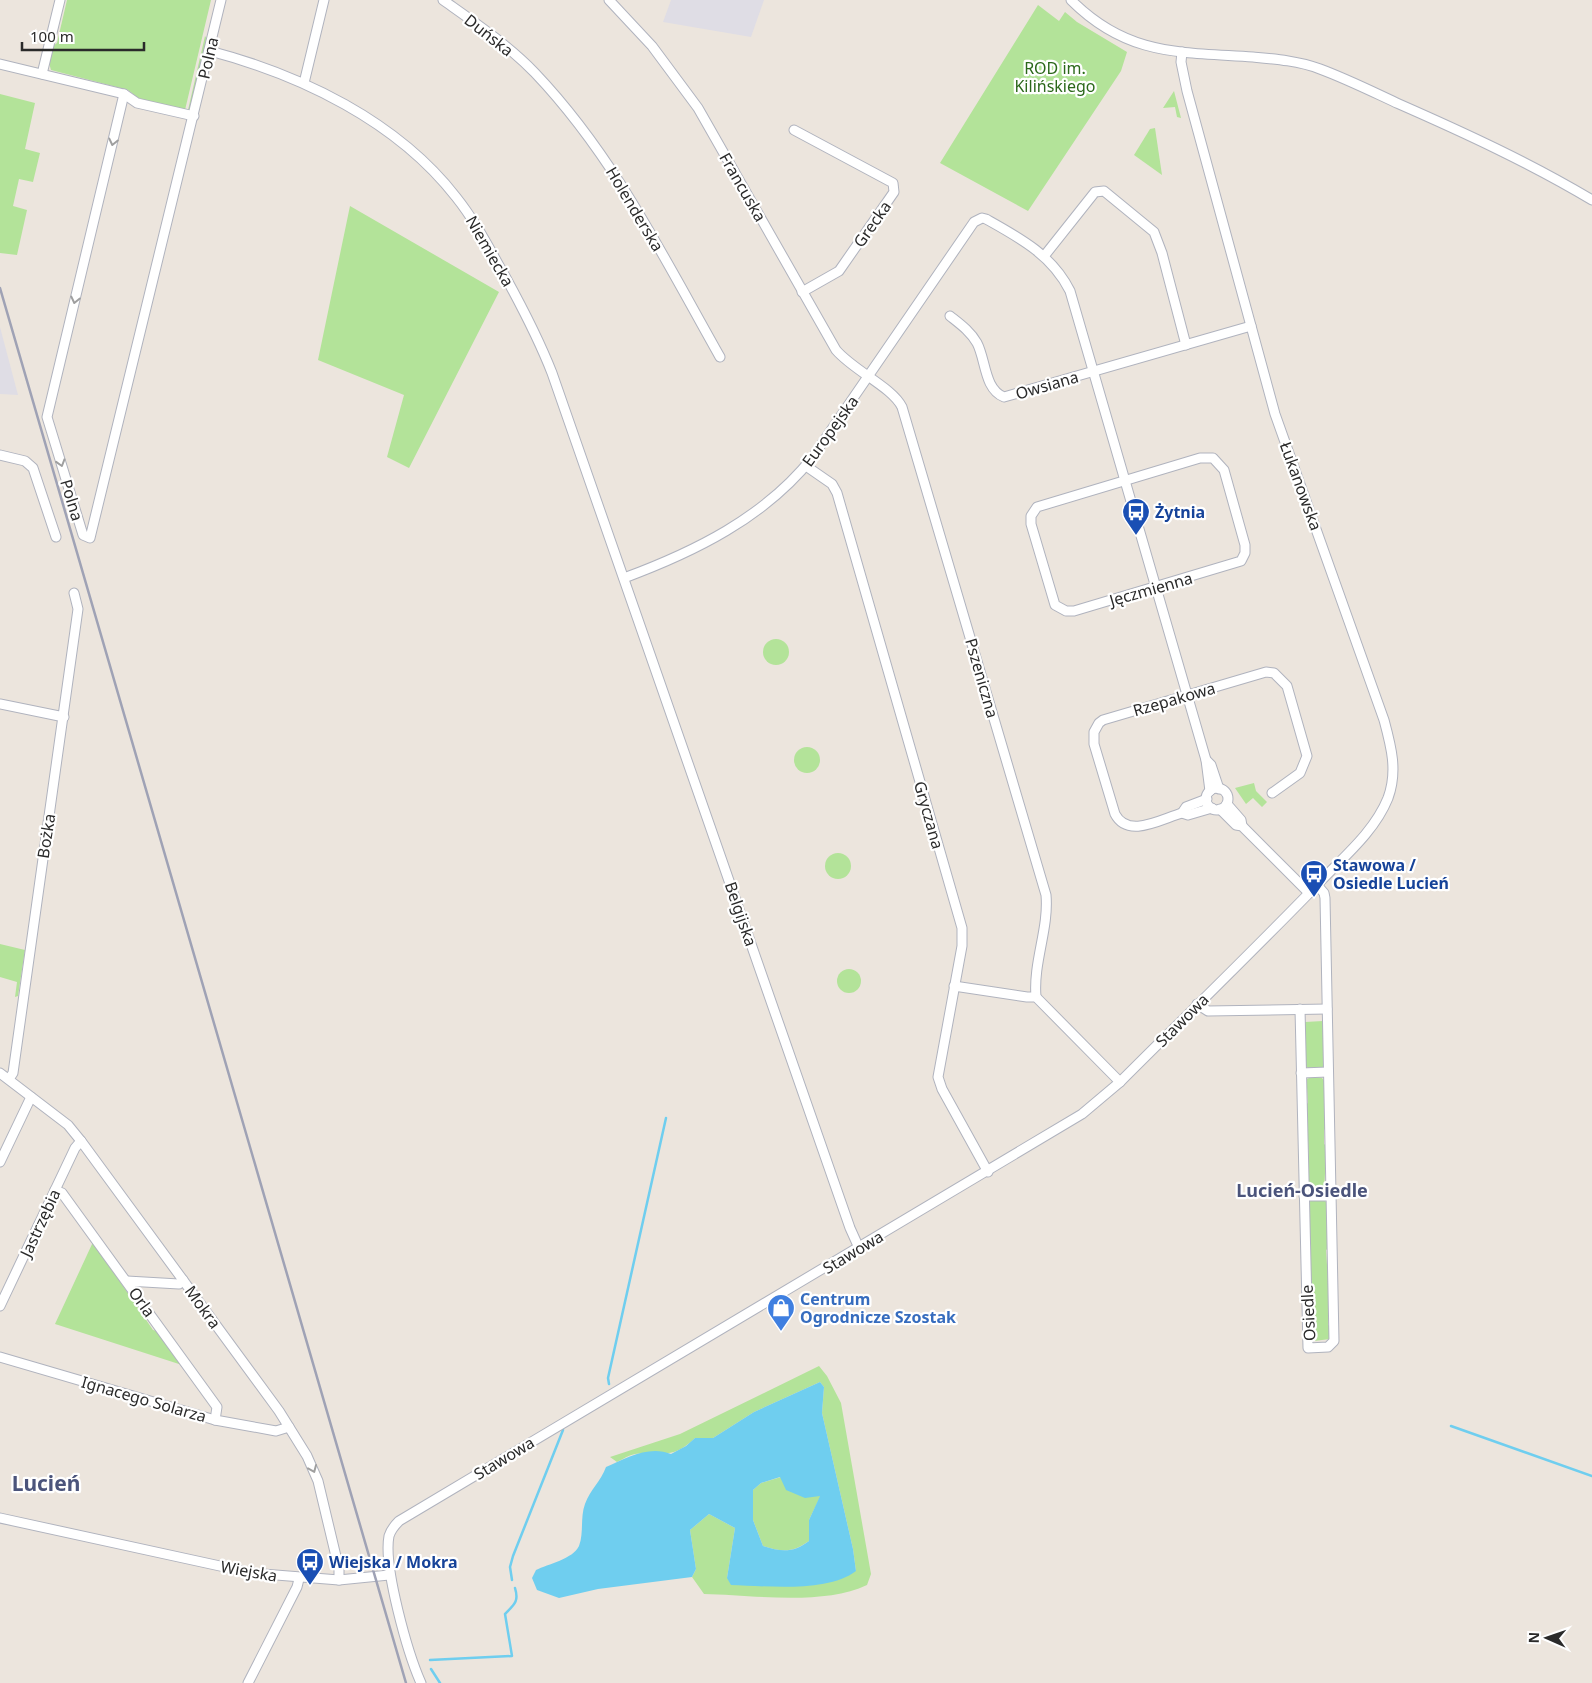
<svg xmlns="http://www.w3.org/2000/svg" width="1592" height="1683" font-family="'Noto Sans',sans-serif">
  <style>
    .industrial { fill: #dfdde5 }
    .green { fill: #b3e399 }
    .water { fill: #6fceef; fill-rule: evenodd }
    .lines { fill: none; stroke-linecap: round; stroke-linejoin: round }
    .stream { stroke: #6fceef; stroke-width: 2.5 }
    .minor-casing { stroke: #b0b3be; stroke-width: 11 }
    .minor { stroke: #fff; stroke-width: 9 }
    .rail { stroke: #9fa2b5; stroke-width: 2.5 }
    .oneway { stroke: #9f9f9f }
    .labels { text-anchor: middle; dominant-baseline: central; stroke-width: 4.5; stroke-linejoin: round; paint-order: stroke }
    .street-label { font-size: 16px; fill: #2a2a2a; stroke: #fff }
    .park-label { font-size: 16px; fill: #2b681a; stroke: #fff }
    .transit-label { font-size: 16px; font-weight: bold; fill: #164399; stroke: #fff; text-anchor: start }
    .shop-label { font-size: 16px; font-weight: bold; fill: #366cbe; stroke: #fff; text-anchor: start }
    .neighbourhood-label { font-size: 18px; font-weight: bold; fill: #4b547b; stroke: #fff }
    .district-label { font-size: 21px; font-weight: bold; fill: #4b547b; stroke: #fff }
  </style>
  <rect width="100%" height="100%" fill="#ece5dd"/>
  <!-- industrial -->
  <g class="industrial">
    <path d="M671 0H764L751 37 663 22Z"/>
    <path d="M0 327 18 395 0 394Z"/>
  </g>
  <!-- green -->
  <g class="green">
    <path d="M67 0H211L185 110 184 111 138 98 128 90 51 70 49 63 53 46 57 43Z"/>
    <path d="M1038 5 1059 21 1065 12 1077 22 1127 52 1121 71 1028 211 940 163Z"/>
    <path d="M205 36 207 39 191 108 188 110Z"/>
    <path d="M1174 91 1181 118 1177 117 1175 107 1163 108Z"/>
    <path d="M0 94 35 103 25 149 40 153 33 182 19 179 13 206 27 210 17 255 0 253Z"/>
    <path d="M1155 128 1162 175 1134 155 1150 129Z"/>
    <path d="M350 206 499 292 409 468 387 457 404 395 318 360Z"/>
    <circle cx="776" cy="652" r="13"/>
    <circle cx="807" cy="760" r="13"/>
    <path d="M1254 783 1256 791 1267 802 1262 807 1253 798 1246 804 1235 788Z"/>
    <circle cx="838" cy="866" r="13"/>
    <path d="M0 944 25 950 18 996 15 997 17 982 0 977Z"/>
    <circle cx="849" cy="981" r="12"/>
    <path d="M1323 1021 1326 1044 1323 1047V1067L1308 1068 1305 1065 1303 1024 1305 1022Z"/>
    <path d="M1311 1077 1322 1078 1326 1083 1328 1126 1324 1130V1144L1328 1147V1170L1325 1174 1324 1191 1308 1189 1306 1165 1309 1162 1308 1139 1305 1136V1105L1308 1103 1307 1088 1304 1086 1307 1079Z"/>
    <path d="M1312 1200H1323L1328 1203 1330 1247 1326 1250 1327 1265 1330 1268 1331 1307 1328 1311V1325L1332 1328 1330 1339 1314 1341 1309 1333 1312 1330V1315L1309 1312 1308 1272 1311 1268 1310 1245 1307 1242 1309 1202Z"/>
    <path d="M93 1242 153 1330 157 1331 182 1365 55 1324Z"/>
    <path d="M819 1366 827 1376 841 1403 871 1574 867 1585C823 1606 753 1595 704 1594L692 1577 696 1569 690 1530 709 1514 735 1528 727 1578 856 1571 853 1549 822 1413 824 1387 820 1382 754 1412 713 1438H695C672 1460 664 1451 635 1454 629 1455 623 1459 617 1462L610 1457 680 1434Z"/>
    <path d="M781 1477 821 1495 809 1520V1541C792 1553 782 1552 763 1546L753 1520V1490L761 1483Z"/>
  </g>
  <!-- water -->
  <path class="water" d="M820 1382 824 1387 822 1413 853 1549 856 1571C827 1593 766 1586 731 1585L727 1578 735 1528 709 1514 690 1530 696 1569 692 1577 598 1589 559 1598 537 1590 532 1578 536 1570C548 1564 573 1559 579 1546 584 1533 580 1517 585 1504 590 1490 601 1481 606 1467 626 1458 649 1445 671 1454L686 1446 695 1438H713L754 1412ZM780 1477 786 1490 805 1498 820 1496 809 1520V1541C793 1553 782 1552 763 1546L753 1520V1490L761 1483Z"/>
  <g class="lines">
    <!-- stream -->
    <g class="stream">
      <path d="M609 1384 608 1378 666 1118"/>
      <path d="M1451 1426 1592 1476"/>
      <path d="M512 1580 510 1567 513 1556 563 1430"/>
      <path d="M430 1660 512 1656 505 1614C515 1604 519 1601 515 1588"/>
      <path d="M431 1669 440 1683"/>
    </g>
    <defs>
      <g id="minor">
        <path d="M443 0C474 22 508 45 535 73 614 156 664 258 720 357"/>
        <path d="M609 0 652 46 698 108 836 350C854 371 892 387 902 407L1046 895C1049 929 1033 962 1036 997"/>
        <path d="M1071 0C1127 56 1179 52 1253 57 1275 59 1299 61 1320 69 1347 79 1373 92 1399 104 1465 133 1530 163 1592 200"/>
        <path d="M210 51C301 75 397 121 456 197 476 222 490 250 506 278 523 309 539 340 552 373L850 1228 859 1248"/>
        <path d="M0 64 124 94 137 103 194 116"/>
        <path d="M42 74 60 0"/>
        <path d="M304 83 324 0"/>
        <path d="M124 94 47 417 83 535 90 538 221 0"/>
        <path d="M794 130 893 183 894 192 839 271 802 292"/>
        <path d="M1045 255 1095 192 1104 191 1154 232 1162 253 1186 345"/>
        <path d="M950 316C960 324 970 331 977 343 986 360 984 389 1004 397L1251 326"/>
        <path d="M0 455 25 461 33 468 56 537"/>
        <path d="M1200 458H1213L1224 470 1245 545V553L1241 561 1074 611H1066L1055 605 1031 524V516L1037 507Z"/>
        <path d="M806 466 832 484 837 493 962 928V946L938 1077 942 1089 988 1172"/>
        <path d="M624 578C694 552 764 518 812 458L974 222 982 218 986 219C1020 238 1052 255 1070 291L1206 760 1210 791"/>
        <path d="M0 704 64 717"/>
        <path d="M1206 760 1211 765 1219 789"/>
        <circle cx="1217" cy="799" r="11"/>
        <path d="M1227 804 1241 820 1242 826"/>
        <path d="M1212 808 1188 815 1182 813C1161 819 1128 839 1115 814L1094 744V732L1099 723 1103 720 1266 672 1274 673 1287 686 1307 756 1300 773 1272 793"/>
        <path d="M1220 809 1236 825 1242 826 1309 893"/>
        <path d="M1182 813 1186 807 1207 799"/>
        <path d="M954 986 1027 997H1036L1120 1082"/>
        <path d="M1197 1004 1208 1011 1327 1009"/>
        <path d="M1300 1009 1308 1348 1328 1347 1334 1341 1325 898 1324 893 1317 885"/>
        <path d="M0 1073 68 1125 81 1141 279 1411 307 1456 318 1481 339 1569V1580"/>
        <path d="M1301 1073 1328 1072"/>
        <path d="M9 1079 13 1073 78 609 74 593"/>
        <path d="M0 1162 31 1097"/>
        <path d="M55 1190 62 1193 217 1407 215 1420"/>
        <path d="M1304 1196H1331"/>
        <path d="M127 1281 179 1284 183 1280"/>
        <path d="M0 1306 75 1148 81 1141"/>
        <path d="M0 1357 215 1420 276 1431 289 1427"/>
        <path d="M0 1518 252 1573 339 1580 389 1575"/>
        <path d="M248 1683 297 1587 299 1579"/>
        <path d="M421 1683C408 1654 383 1567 389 1536 391 1529 395 1525 399 1521L1082 1114 1120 1082C1185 1017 1252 952 1316 886 1341 859 1374 833 1388 798 1398 771 1391 746 1384 720L1275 414 1187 91 1181 62 1182 52"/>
      </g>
    </defs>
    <!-- minor casing -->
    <use href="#minor" class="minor-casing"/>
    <!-- minor -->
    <use href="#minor" class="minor"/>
    <!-- rail -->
    <path class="rail" d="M0 288 406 1683"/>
  </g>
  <!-- one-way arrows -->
  <defs><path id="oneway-chevron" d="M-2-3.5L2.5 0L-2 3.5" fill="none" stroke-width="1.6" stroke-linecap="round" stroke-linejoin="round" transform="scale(1.25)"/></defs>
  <g class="oneway">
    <use href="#oneway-chevron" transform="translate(113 142) rotate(103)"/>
    <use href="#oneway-chevron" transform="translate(75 300) rotate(103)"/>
    <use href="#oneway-chevron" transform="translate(61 463) rotate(73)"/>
    <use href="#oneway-chevron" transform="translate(313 1469) rotate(67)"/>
  </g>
  <!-- icons -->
  <defs>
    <symbol id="bus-pin" viewBox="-11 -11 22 30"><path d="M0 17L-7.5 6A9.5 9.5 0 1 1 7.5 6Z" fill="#1a4fb4" stroke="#fff"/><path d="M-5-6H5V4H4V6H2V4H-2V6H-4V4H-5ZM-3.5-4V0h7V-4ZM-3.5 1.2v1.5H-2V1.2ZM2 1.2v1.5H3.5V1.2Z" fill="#fff"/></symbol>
    <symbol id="shop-pin" viewBox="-11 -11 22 30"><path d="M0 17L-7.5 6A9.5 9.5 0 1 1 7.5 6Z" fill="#3f7fe0" stroke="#fff"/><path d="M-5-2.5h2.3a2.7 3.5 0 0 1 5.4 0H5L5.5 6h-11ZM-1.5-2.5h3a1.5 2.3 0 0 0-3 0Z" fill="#fff"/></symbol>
  </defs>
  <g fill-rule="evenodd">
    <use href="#bus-pin" x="1120" y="496" width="32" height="43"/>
    <use href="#bus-pin" x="1298" y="858" width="32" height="43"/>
    <use href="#shop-pin" x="765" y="1292" width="32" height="43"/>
    <use href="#bus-pin" x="294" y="1546" width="32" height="43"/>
  </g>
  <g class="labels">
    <!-- street labels -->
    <g class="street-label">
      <text transform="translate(489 35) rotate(38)">Duńska</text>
      <text transform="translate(208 58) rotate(-77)">Polna</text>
      <text transform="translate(743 187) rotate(60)">Francuska</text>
      <text transform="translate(635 209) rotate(59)">Holenderska</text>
      <text transform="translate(872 224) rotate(-55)">Grecka</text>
      <text transform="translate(490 251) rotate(60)">Niemiecka</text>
      <text transform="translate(1047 385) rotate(-16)">Owsiana</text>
      <text transform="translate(830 431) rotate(-54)">Europejska</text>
      <text transform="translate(1301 486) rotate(70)">Łukanowska</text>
      <text transform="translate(72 500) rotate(73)">Polna</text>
      <text transform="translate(1151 589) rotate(-16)">Jęczmienna</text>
      <text transform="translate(982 678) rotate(74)">Pszeniczna</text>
      <text transform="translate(1174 699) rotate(-16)">Rzepakowa</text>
      <text transform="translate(929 815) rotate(74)">Gryczana</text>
      <text transform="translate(46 836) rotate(-81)">Bożka</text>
      <text transform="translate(741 914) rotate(71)">Belgijska</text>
      <text transform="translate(1182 1020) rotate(-45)">Stawowa</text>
      <text transform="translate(40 1223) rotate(-65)">Jastrzębia</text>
      <text transform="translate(853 1252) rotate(-31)">Stawowa</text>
      <text transform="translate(142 1302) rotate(54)">Orla</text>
      <text transform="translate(203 1307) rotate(54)">Mokra</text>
      <text transform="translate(1308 1313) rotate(-93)">Osiedle</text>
      <text transform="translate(144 1399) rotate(16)">Ignacego Solarza</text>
      <text transform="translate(504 1458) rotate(-31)">Stawowa</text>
      <text transform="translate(249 1571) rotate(10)">Wiejska</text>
    </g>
    <!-- park labels -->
    <g class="park-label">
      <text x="1055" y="68">ROD im.<tspan x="1055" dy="18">Kilińskiego</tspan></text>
    </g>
    <!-- transit labels -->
    <g class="transit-label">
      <text x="1155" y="512">Żytnia</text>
      <text x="1333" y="865">Stawowa /<tspan x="1333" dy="18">Osiedle Lucień</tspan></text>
      <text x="329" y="1562">Wiejska / Mokra</text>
    </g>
    <!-- shop labels -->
    <g class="shop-label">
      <text x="800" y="1299">Centrum<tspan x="800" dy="18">Ogrodnicze Szostak</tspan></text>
    </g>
    <!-- neighbourhood labels -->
    <g class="neighbourhood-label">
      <text x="1302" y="1190">Lucień-Osiedle</text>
    </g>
    <!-- district labels -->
    <g class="district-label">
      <text x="46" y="1483">Lucień</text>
    </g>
  </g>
  <!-- north arrow -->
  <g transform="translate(1547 1638) rotate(272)" stroke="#ffffff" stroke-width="4" paint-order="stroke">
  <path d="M0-4L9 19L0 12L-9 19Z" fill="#2a2a2a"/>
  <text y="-8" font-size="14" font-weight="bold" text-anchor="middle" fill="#2a2a2a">N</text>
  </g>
  <!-- scale -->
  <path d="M22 42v8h122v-8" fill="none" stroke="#2a2a2a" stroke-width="2.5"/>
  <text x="30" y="42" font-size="15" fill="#2a2a2a" stroke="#ffffff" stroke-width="4" paint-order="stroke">100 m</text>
</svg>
